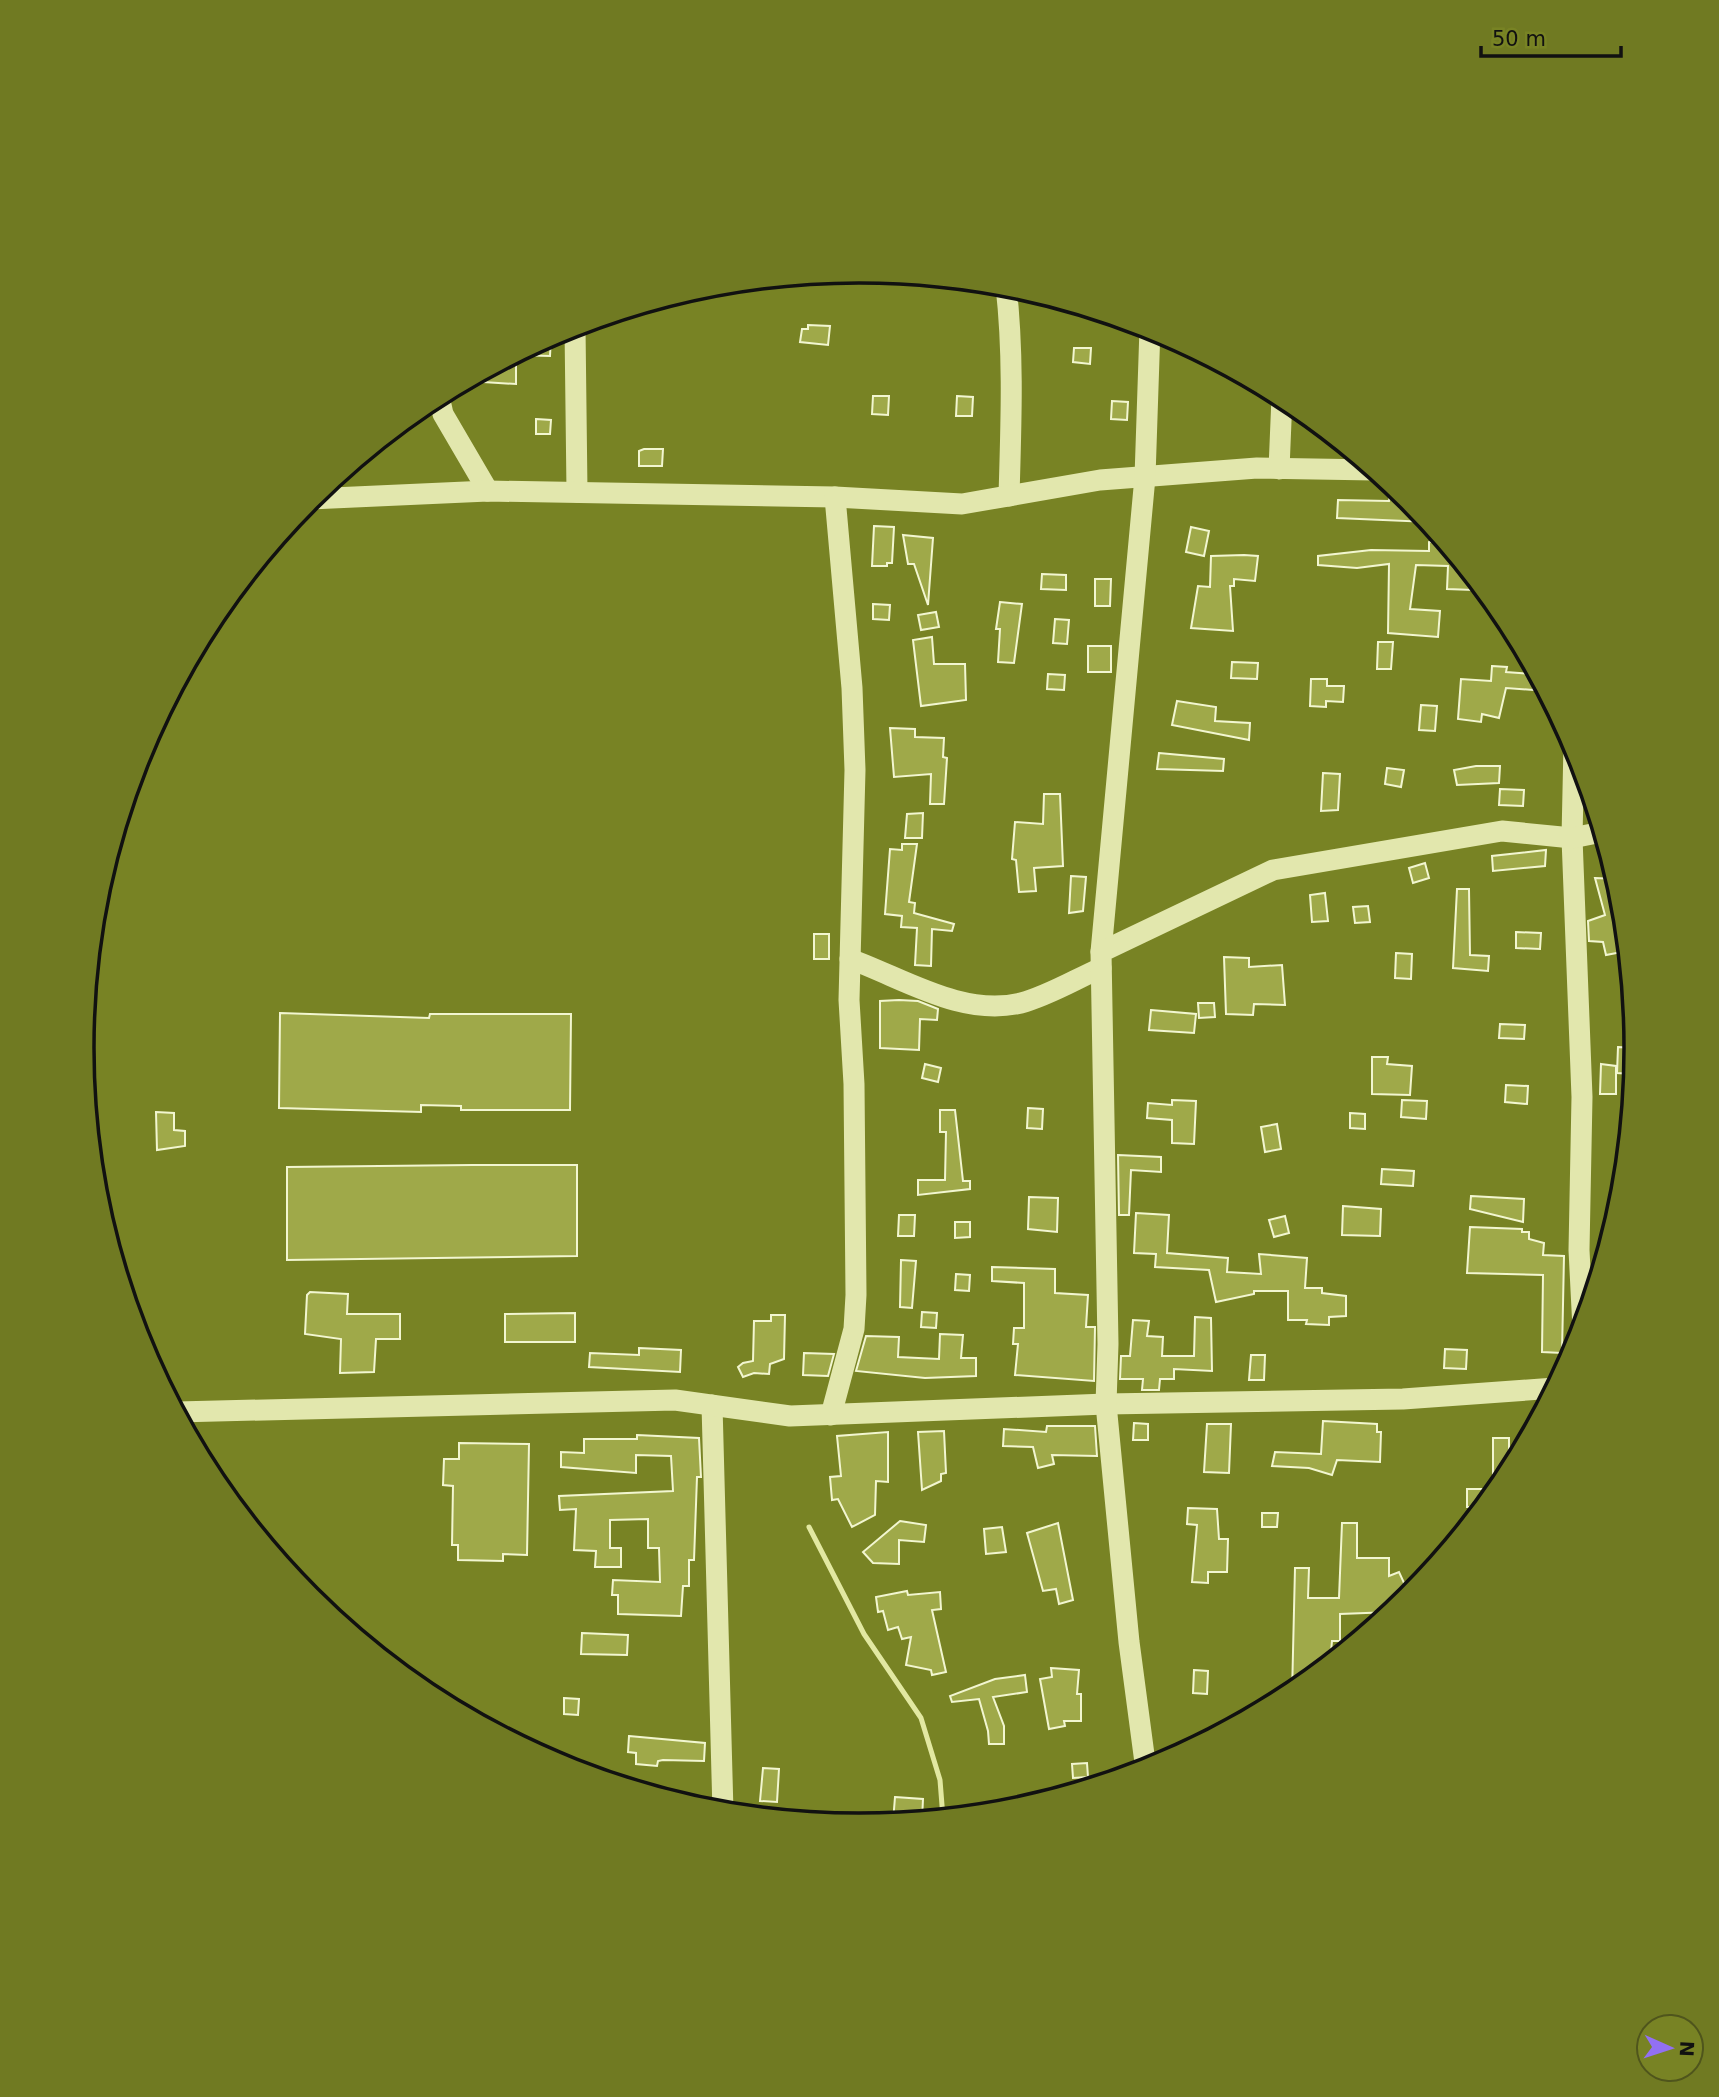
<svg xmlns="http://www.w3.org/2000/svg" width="1719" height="2097" font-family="'DejaVu Sans',sans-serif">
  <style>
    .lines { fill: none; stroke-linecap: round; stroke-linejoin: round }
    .stream { stroke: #e2e8a1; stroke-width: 5 }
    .building { fill: #9fa949; stroke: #f2f6d0; stroke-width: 2 }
    .minor { stroke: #e2e7ad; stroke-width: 21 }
    .rim { fill: none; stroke: #111; stroke-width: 3.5 }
  </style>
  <rect width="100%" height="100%" fill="#788324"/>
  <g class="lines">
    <!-- stream -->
    <path class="stream" d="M809 1527 864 1634 921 1718 940 1780 943 1818"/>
  </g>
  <!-- building -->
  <g class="building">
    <path d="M808 325 830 326 828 345 800 342 802 329H808Z"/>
    <path d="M551 336 550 356 517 355 540 342Z"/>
    <path d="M1074 348H1091L1090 364 1073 362Z"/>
    <path d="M516 355V384L467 381 492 368Z"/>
    <path d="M873 396H889L888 415 872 414Z"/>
    <path d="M957 396 973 397 972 416H956Z"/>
    <path d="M1112 401 1128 402 1127 420 1111 419Z"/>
    <path d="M536 419 551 420 550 434H536Z"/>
    <path d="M644 449H663L662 466H639V451Z"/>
    <path d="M1390 495 1405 496 1428 522 1337 518 1338 500 1389 501Z"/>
    <path d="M874 526 894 527 892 563H887V566H872Z"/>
    <path d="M1191 527 1209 531 1204 556 1186 552Z"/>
    <path d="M903 535 933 538 928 605 914 564H908Z"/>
    <path d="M1443 540 1474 578 1473 590 1447 589 1448 566 1416 565 1410 609 1440 611 1438 637 1388 633 1389 564 1357 568 1318 565V556L1371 550 1429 551V542Z"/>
    <path d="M1244 555 1258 556 1255 581 1234 579V586H1230L1233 631 1191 628 1198 586 1210 587 1211 556Z"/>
    <path d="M1042 574 1066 575V590L1041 589Z"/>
    <path d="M1095 579H1111L1110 606H1095Z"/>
    <path d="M1000 602 1022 604 1014 663 998 662 1000 629H996Z"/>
    <path d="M873 604 890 605 889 620 873 619Z"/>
    <path d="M936 612 939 627 921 630 918 615Z"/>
    <path d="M1055 619 1069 620 1067 644 1053 643Z"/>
    <path d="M932 637 934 664H965L966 700 921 706 913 640Z"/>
    <path d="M1378 642H1393L1391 669H1377Z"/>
    <rect x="1088" y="646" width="23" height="26"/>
    <path d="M1232 662 1258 663 1257 679 1231 678Z"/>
    <path d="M1492 666 1507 667 1506 672 1534 674 1533 690 1506 688 1499 718 1482 714 1481 722 1458 719 1461 679 1491 681Z"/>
    <path d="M1048 674 1065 675 1064 690 1047 689Z"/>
    <path d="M1311 679H1327V686H1344L1343 702 1326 701V707L1310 706Z"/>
    <path d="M1177 701 1216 707 1215 721 1250 723 1249 740 1172 725Z"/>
    <path d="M1421 705 1437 706 1435 731 1419 730Z"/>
    <path d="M890 728 915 729V737L944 738 943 757 947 758 944 804H930L931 774 894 777Z"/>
    <path d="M1159 753 1224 759 1223 771 1157 769Z"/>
    <path d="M1476 766H1500L1499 783 1457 785 1454 770Z"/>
    <path d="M1387 768 1404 770 1401 787 1385 784Z"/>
    <path d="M1323 773 1340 774 1338 810 1321 811Z"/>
    <path d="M1500 789 1524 790 1523 806 1499 805Z"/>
    <path d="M1044 794H1060L1063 866 1034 868 1036 891 1019 892 1016 860 1012 859 1015 822 1043 824Z"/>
    <path d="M923 813 922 838H905L907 814Z"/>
    <path d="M902 844H917L909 902 915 903 914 913 954 924 952 931 932 929 931 966 915 965 917 928 901 927 902 916 885 914 890 849 902 850Z"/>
    <path d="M1546 850 1545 866 1493 871 1492 856Z"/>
    <path d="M1425 863 1429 878 1413 883 1409 868Z"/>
    <path d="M1071 876 1086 877 1083 911 1069 913Z"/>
    <path d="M1595 878 1616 879 1627 951 1606 955 1603 942 1589 941 1588 921 1605 915Z"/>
    <path d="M1457 889H1469L1470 955 1489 956 1488 971 1453 968Z"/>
    <path d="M1325 893 1328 921 1312 922 1310 895Z"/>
    <path d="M1368 906 1370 922 1355 923 1353 907Z"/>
    <path d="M1516 932 1541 933 1540 949 1516 948Z"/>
    <rect x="814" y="934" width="15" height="25"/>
    <path d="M1396 953 1412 954 1411 979 1395 978Z"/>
    <path d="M1224 957 1249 958V967L1282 965 1285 1005 1254 1004 1253 1015 1226 1014Z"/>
    <path d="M899 1000 918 1001 938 1009 937 1020 920 1019 919 1050 880 1048V1001Z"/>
    <path d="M1198 1003H1214L1215 1017 1199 1018Z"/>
    <path d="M1151 1010 1196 1014 1194 1033 1149 1030Z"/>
    <path d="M280 1013 429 1018 430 1014H571L570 1110H461V1106L421 1105V1112L279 1108Z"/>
    <path d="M1500 1024 1525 1025 1524 1039 1499 1038Z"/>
    <path d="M1618 1047 1634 1048 1632 1074 1617 1073Z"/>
    <path d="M1372 1057H1388L1387 1064 1412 1066 1410 1095 1372 1094Z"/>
    <path d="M925 1064 941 1068 938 1082 922 1078Z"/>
    <path d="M1601 1064 1616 1066V1094H1600Z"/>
    <path d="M1506 1085 1528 1086 1527 1104 1505 1102Z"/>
    <path d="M1172 1100 1196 1101 1194 1144 1172 1143V1120L1147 1118 1148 1103 1172 1105Z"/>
    <path d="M1402 1100 1427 1101 1426 1119 1401 1117Z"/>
    <path d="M1028 1108 1043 1109 1042 1129 1027 1128Z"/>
    <path d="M940 1110H955L963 1181H970V1189L918 1195V1180H945L946 1132H940Z"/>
    <path d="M156 1112 174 1113V1130L185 1131V1146L157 1150Z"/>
    <path d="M1350 1113 1365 1114V1129L1350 1128Z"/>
    <path d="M1277 1124 1281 1149 1265 1152 1261 1127Z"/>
    <path d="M1118 1155 1161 1157V1172L1131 1170 1129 1215H1119Z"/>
    <path d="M472 1165H577V1256L287 1260V1167Z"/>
    <path d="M1382 1169 1414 1171 1413 1186 1381 1184Z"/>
    <path d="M1471 1196 1524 1199 1523 1222 1470 1209Z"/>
    <path d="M1029 1197 1058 1198 1057 1232 1028 1229Z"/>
    <path d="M1343 1206 1381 1209 1380 1236 1342 1235Z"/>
    <path d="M1136 1213 1169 1215 1167 1253 1228 1258 1227 1272 1261 1274 1259 1254 1307 1258 1305 1288H1322V1293L1346 1296V1316L1329 1317V1325L1306 1324 1307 1320H1288V1291H1254V1294L1216 1302 1209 1270 1155 1267 1156 1254 1134 1253Z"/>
    <path d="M899 1215H915L914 1236H898Z"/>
    <path d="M1285 1216 1289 1233 1274 1237 1269 1220Z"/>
    <path d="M955 1222H970V1237L955 1238Z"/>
    <path d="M1470 1227 1522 1229V1232H1529V1239L1544 1243 1543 1255 1564 1256 1562 1353 1542 1352 1543 1275 1467 1273Z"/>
    <path d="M901 1260 916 1261 912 1308 900 1307Z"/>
    <path d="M992 1267 1055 1269V1293L1088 1295 1086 1327H1095L1094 1381 1015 1375 1018 1344H1013L1014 1328H1024V1283L992 1281Z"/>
    <path d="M956 1274 970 1275 969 1291 955 1290Z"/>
    <path d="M310 1292 348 1294 347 1314H400V1339H376L374 1372 340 1373 341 1339 305 1334 307 1295Z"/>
    <path d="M922 1312 937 1313 936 1328 921 1327Z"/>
    <path d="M575 1313V1342H505V1314Z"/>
    <path d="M771 1315H785L784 1359 770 1364 769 1374 754 1373 743 1377 738 1367 743 1363 753 1361 754 1321H771Z"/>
    <path d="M1195 1317 1211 1318 1212 1371 1174 1369V1379H1160L1159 1390H1142L1143 1379H1120L1121 1356H1130L1133 1320 1149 1321 1147 1336 1163 1337 1162 1356H1194Z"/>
    <path d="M940 1334 963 1335 961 1358H976V1376L925 1378 856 1371 866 1336 899 1337 898 1357 939 1359Z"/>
    <path d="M639 1348 681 1350 680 1372 589 1367 590 1353 639 1355Z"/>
    <path d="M1445 1349 1467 1350 1466 1369 1444 1368Z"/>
    <path d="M804 1353 834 1354 828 1376 803 1375Z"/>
    <path d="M1251 1355H1265L1264 1380H1249Z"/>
    <path d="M1323 1421 1377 1424V1432H1381L1380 1462 1337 1460 1332 1475 1309 1468 1272 1466 1275 1452 1321 1454Z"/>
    <path d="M1134 1423 1148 1424V1440H1133Z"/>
    <path d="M1207 1424H1231L1229 1473 1204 1472Z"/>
    <path d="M1047 1426H1095L1097 1456 1052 1455 1054 1464 1038 1468 1033 1447 1003 1446 1004 1429 1046 1432Z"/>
    <path d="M944 1431 946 1473 941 1474V1481L922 1490 918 1432Z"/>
    <path d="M888 1432V1482L876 1481 875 1515 852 1527 838 1499 832 1500 830 1477 841 1476 837 1436Z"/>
    <path d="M637 1435 699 1438 701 1477H697L694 1560H689V1586H683L681 1616 618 1614V1595H612L613 1580 660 1582 659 1548H648V1519L610 1520V1548H621V1567H595L596 1551 574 1550 576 1509 560 1510 559 1496 673 1491 671 1456 636 1455V1473L561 1467V1452L584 1453V1439H637Z"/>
    <path d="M1493 1438H1509V1474L1484 1507H1467V1489H1493Z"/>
    <path d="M459 1443 529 1444 527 1555 503 1554V1561L458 1560V1545H452L453 1486 443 1485 444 1459H459Z"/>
    <path d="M1188 1508 1217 1509 1219 1539H1228L1227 1572H1208V1583L1192 1582 1197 1525 1187 1524Z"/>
    <path d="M1262 1513H1278L1277 1527H1262Z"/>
    <path d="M900 1521 926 1525 924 1542 899 1540V1564L873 1563 863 1552Z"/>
    <path d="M1058 1523 1073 1600 1059 1604 1056 1589 1043 1591 1027 1533Z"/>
    <path d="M1342 1523H1357V1558H1389V1576L1399 1572 1405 1585V1602L1392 1612 1340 1614V1641H1332L1330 1663 1292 1694 1295 1568H1309L1308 1598H1339Z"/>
    <path d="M1002 1527 1006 1552 986 1554 984 1529Z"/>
    <path d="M907 1591 908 1595 940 1592 941 1609 932 1610 946 1672 932 1675 931 1670 906 1665 911 1637 902 1639 898 1627 888 1630 883 1611 878 1612 876 1597Z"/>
    <path d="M582 1633 628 1635 627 1655 581 1654Z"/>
    <path d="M1051 1668 1079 1670 1077 1694H1081V1721H1064L1065 1726 1049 1729 1040 1679 1052 1677Z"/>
    <path d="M1194 1670 1208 1671 1207 1694 1193 1693Z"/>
    <path d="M1025 1675 1027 1692 993 1697 1004 1726V1744H989L988 1731 979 1699 952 1702 950 1696 995 1679Z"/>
    <path d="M564 1698 579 1699 578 1715 564 1714Z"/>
    <path d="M629 1736 705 1743 704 1761 663 1760 658 1761 657 1766 636 1764V1753L628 1752Z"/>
    <path d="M1087 1763 1088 1777 1073 1778 1072 1764Z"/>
    <path d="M763 1768 779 1769 777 1802 760 1801Z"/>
    <path d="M895 1797 923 1799 922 1820 893 1822Z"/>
  </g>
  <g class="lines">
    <!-- minor -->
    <g class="minor">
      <path d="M1006 286C1014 356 1011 425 1009 496"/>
      <path d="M575 327 577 492"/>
      <path d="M439 396 443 414 488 491"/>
      <path d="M1279 469 1282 397"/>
      <path d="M310 499 488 491 835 497 962 504 1100 480 1257 468 1374 470"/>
      <path d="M1574 744 1572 838 1582 1097 1579 1250 1583 1329"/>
      <path d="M1101 952 1145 477 1150 328"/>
      <path d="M850 959C905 979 962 1017 1021 1003 1048 996 1076 979 1101 968"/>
      <path d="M712 1405 723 1812"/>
      <path d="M177 1412 675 1400 790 1416 1106 1404 1403 1399 1555 1388"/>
      <path d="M831 1415 854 1329 856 1295 854 1084 849 1000 855 770 852 688 835 497"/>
      <path d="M1146 1770 1129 1642 1106 1404 1108 1344 1101 952 1273 870 1502 831 1572 838 1602 832"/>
    </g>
  </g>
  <!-- crop -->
  <path d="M0 0H1719V2097H0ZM94 1048a765 765 0 1 1 1530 0a765 765 0 1 1-1530 0Z" fill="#707a22" fill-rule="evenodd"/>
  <path class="rim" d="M94 1048a765 765 0 1 1 1530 0a765 765 0 1 1-1530 0Z"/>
  <!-- north arrow -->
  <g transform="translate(1670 2048) rotate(93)"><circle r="33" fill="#788324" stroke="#4f551c" stroke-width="2"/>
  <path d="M0-5L12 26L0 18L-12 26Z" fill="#9270f2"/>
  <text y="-10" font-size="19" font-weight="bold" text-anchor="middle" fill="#111111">N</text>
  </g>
  <!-- scale -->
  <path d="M1481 46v10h140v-10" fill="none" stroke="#111111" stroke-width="3.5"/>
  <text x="1492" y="46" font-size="21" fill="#111111" stroke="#788324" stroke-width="5" paint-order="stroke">50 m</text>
</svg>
